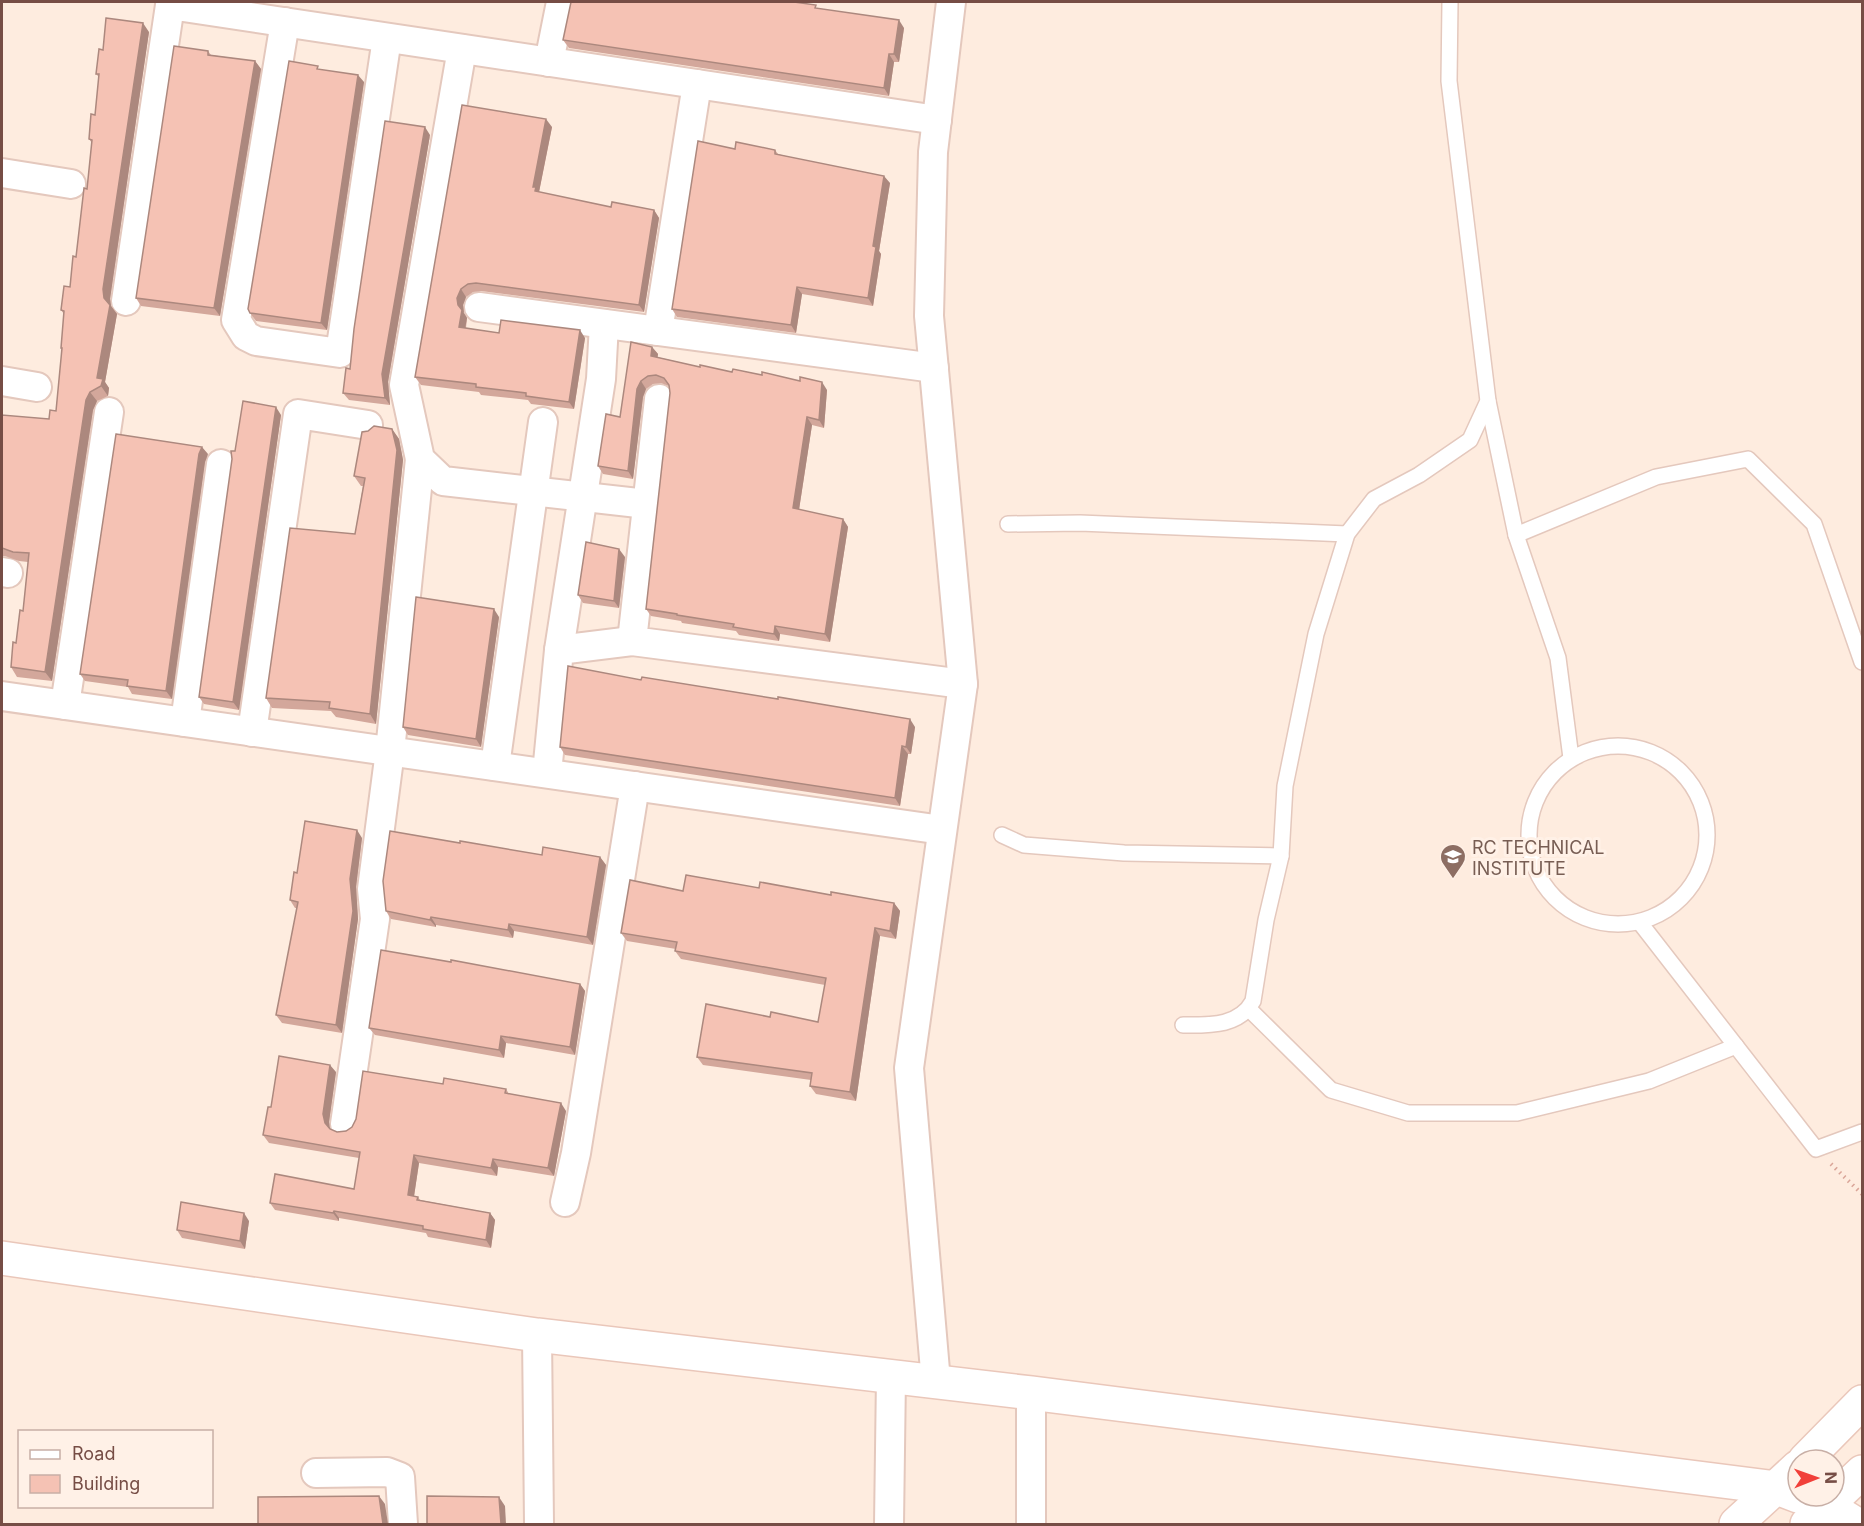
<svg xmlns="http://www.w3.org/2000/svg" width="1864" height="1526" font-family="Inter,sans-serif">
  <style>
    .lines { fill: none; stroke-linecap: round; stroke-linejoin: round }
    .lane-casing { stroke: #e4c8bd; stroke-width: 18 }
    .street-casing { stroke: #e4c8bd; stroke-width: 32 }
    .secondary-casing { stroke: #eac7ba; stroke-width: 36 }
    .path { stroke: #daa598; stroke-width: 4; stroke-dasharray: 1.5 4.5; stroke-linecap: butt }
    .lane { stroke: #fff; stroke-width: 15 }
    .street { stroke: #fff; stroke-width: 28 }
    .secondary { stroke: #fff; stroke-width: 33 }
    .wall { fill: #d3a79b }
    .shaded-wall { fill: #ac887e }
    .building { fill: #f5c2b4; stroke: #ac887e; stroke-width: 1.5 }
    .labels { text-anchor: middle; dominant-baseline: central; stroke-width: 6; stroke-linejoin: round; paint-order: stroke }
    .education-label { font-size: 18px; fill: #785e54; stroke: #fff1e7; text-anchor: start }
  </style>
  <rect width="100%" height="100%" fill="#feecdf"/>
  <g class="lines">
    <defs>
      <g id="lane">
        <path d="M1488 401 1516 535 1558 658 1571 758"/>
        <path d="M1008 524 1080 523 1347 534"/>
        <path d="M1516 535 1656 477 1748 459 1814 524 1862 662"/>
        <circle cx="1618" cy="835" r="89"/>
        <path d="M1002 835 1024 845 1124 853 1281 856"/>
        <path d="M1641 924 1816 1149 1862 1132"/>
        <path d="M1249 1009 1331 1090 1408 1113H1517L1649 1081 1736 1046"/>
        <path d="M1183 1025C1208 1025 1239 1027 1253 1001L1266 920 1281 856 1285 786 1316 634 1347 534 1374 499 1419 475 1470 440 1488 401 1449 81 1450 2"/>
      </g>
      <g id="street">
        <path d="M285 22 236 320 246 336 256 341 340 353 387 38"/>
        <path d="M462 49 404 385 420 459 443 481 647 504"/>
        <path d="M549 62 561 2"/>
        <path d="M2 173 71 184"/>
        <path d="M126 301 170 5 937 120"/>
        <path d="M479 307 934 368"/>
        <path d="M658 331 697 84"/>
        <path d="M2 381 37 387"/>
        <path d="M659 399 632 641 963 684"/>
        <path d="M2 572 8 573"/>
        <path d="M559 650 601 379 604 324"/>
        <path d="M2 696 942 830"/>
        <path d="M65 705 109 412"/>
        <path d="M185 722 221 464"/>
        <path d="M252 732 298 414 368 425"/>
        <path d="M495 766 543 422"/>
        <path d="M547 773 559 650 632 641"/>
        <path d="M345 1124 375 919 372 889 390 751 420 459"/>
        <path d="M565 1202 576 1153 635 786"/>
        <path d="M537 1335 539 1524"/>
        <path d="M936 1382 909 1068 963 684 929 316 933 152 951 2"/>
        <path d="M1031 1393V1524"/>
        <path d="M316 1473 387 1472 400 1477 403 1524"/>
        <path d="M889 1524 891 1376"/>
      </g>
      <g id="secondary">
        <path d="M2 1258 537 1335 1031 1393 1777 1488 1798 1496"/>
        <path d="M1805 1460 1862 1402"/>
        <path d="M1809 1500 1827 1506 1856 1524"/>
        <path d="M1736 1524 1798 1467"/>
        <path d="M1807 1524 1862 1472"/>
      </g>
    </defs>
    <!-- lane casing -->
    <use href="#lane" class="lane-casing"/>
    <!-- street casing -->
    <use href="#street" class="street-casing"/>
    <!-- secondary casing -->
    <use href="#secondary" class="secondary-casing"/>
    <!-- path -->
    <path class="path" d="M1831 1164 1862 1194"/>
    <!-- lane -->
    <use href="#lane" class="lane"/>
    <!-- street -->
    <use href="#street" class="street"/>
    <!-- secondary -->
    <use href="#secondary" class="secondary"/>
  </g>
  <!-- wall -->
  <g class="wall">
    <path d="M818 8 904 28 899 62H894L889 96 569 48 563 40Z"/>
    <path d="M149 32 110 299 111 306 117 314 105 382 109 388 108 396 97 401 93 410 52 681 17 677 11 667 23 611 28 562 19 561 5 556H2V415L49 419 56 411 62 350 61 348 64 314 61 310 70 287 76 257 87 189 92 143 89 139 95 115 99 77 96 74 103 50Z"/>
    <path d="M208 51 211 55 255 61 261 69 220 316 141 306 136 298Z"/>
    <path d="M321 70 364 82 327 330 256 321 250 313Z"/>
    <path d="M462 105 552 127 539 192 611 207 654 210 659 218 644 312 481 291 473 292 466 297 463 305 464 313 467 318 466 328 499 333 585 338 574 409 531 404 528 400 481 395 479 392 421 385 415 377Z"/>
    <path d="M430 135 388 382 390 405 349 400 343 393Z"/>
    <path d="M735 149 775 150 778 154 890 183 879 251 881 254 873 306 802 294 796 333 677 317 672 309Z"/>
    <path d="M652 347 658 354 657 357 700 367 732 372 827 390 824 428 812 425 799 510 843 519 848 527 830 642 780 634 779 641 739 635 736 631 682 623 681 621 651 616 646 609 670 393 669 386 661 383 653 384 646 389 643 397 633 479 603 474 598 466Z"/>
    <path d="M281 415 239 710 204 704 199 697 235 451Z"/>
    <path d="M392 429 399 439 403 460 376 724 336 717 331 711 272 708 266 698 355 534 363 486H361L354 476Z"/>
    <path d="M208 454 205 462 172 699 132 694 128 687 85 681 80 674Z"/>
    <path d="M625 557 619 608 583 603 578 595Z"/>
    <path d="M499 617 481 747 408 735 403 727Z"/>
    <path d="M641 680 778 699 915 727 911 754H908L900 806 565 755 560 747Z"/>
    <path d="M362 838 356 887 358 919 342 1033 282 1023 276 1015 297 908H295L290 900 297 873Z"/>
    <path d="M460 843 542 855 600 857 606 865 593 945 514 931 513 938 436 925V927L391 919 386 911Z"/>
    <path d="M759 888 831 895 894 903 900 911 896 939 880 936 856 1101 816 1094 810 1086 811 1080 703 1065 697 1057 770 1017 818 1022 825 985 681 959 675 951 676 949 627 941 621 933 683 891Z"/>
    <path d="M451 962 580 984 585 991 575 1055 506 1043 504 1058 375 1035 369 1028Z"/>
    <path d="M336 1072 329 1122 330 1129 337 1132 346 1131 443 1084 506 1089 509 1094 566 1111 554 1176 498 1167 497 1176 419 1163 414 1196 418 1197 420 1200 490 1213 495 1220 491 1248 428 1237 426 1233 339 1218V1221L275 1210 270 1203 354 1189 359 1158 269 1143 263 1135 271 1107Z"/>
    <path d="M249 1221 245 1249 182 1238 177 1230Z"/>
  </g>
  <!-- shaded-wall -->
  <g class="shaded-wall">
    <path d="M899 20 904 28 899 62 894 54Z"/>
    <path d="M143 23 149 32 110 299 111 306 117 314 105 382 109 388 108 396 101 386 97 378 104 298 103 289Z"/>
    <path d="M889 54 894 62 889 96 884 88Z"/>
    <path d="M255 61 261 69 220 316 214 308Z"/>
    <path d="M358 75 364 82 327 330 321 323Z"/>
    <path d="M546 119 552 127 539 192 535 191 533 187Z"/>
    <path d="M425 127 430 135 388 382 390 405 385 398 382 374Z"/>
    <path d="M884 176 890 183 879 251 881 254 873 306 868 298 873 246Z"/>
    <path d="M654 210 659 218 644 312 639 305Z"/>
    <path d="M797 287 802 294 796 333 791 325Z"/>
    <path d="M461 289 466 297 463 305 464 313 458 305 457 298Z"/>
    <path d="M462 310 467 318 464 335 459 327Z"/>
    <path d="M580 330 585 338 574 409 569 402Z"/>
    <path d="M652 347 658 354 657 363 651 356Z"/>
    <path d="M641 381 646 389 643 397 633 479 628 471 637 389Z"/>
    <path d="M822 382 827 390 824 428 819 420Z"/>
    <path d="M90 392 97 401 93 410 52 681 45 672 86 400Z"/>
    <path d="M276 407 281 415 239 710 233 702Z"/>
    <path d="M807 417 812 425 798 516 793 508Z"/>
    <path d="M392 429 399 439 403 460 376 724 370 714Z"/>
    <path d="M202 447 208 454 205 462 172 699 166 691 199 454Z"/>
    <path d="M843 519 848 527 830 642 825 634Z"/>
    <path d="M619 549 625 557 619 608 614 601Z"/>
    <path d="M494 609 499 617 481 747 476 739Z"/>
    <path d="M775 626 780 634 779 641 774 634Z"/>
    <path d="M910 719 915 727 911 754 906 747Z"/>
    <path d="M902 746 908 754 900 806 895 798Z"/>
    <path d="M357 830 362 838 356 887 358 919 342 1033 336 1025 350 879Z"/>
    <path d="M600 857 606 865 593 945 587 937Z"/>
    <path d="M894 903 900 911 896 939 890 931Z"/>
    <path d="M431 917 436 925V927L430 920Z"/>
    <path d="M509 924 514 931 513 938 508 930Z"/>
    <path d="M875 928 880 936 856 1101 850 1092Z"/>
    <path d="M580 984 585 991 575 1055 570 1047Z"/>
    <path d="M501 1036 506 1043 504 1058 499 1050Z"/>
    <path d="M330 1065 336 1072 329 1122 330 1131 325 1123 323 1114Z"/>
    <path d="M561 1103 566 1111 554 1176 548 1168Z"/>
    <path d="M414 1155 419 1163 413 1203 408 1195Z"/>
    <path d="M493 1159 498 1167 497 1176 491 1168Z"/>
    <path d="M334 1211 339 1218V1221L333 1213Z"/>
    <path d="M244 1213 249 1221 245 1249 240 1241Z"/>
    <path d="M490 1213 495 1220 491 1248 486 1240Z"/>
    <path d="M379 1496 385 1504 388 1524H383Z"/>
    <path d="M499 1497 505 1506 506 1524H501Z"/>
  </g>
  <!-- building -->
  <g class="building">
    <path d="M571 2H794L816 5 815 8 899 20 894 54H889L884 88 563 40Z"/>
    <path d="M106 18 143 23 103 289 104 298 110 305 97 378 103 379 101 386 90 392 86 400 45 672 11 667 13 642 16 643 20 610 23 611 29 553 13 552 2 548V415L49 419 50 410 56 411 62 348H61L64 311 61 310 64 286 70 287 73 256 76 257 84 188 87 189 92 140 89 139 91 114 95 115 99 74H96L99 49 103 50Z"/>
    <path d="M174 46 208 51V55L255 61 214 308 136 298Z"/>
    <path d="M289 61 318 66 317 69 358 75 321 323 250 313 248 309Z"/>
    <path d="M462 105 546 119 533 187H536L535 191 611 207 612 202 654 210 639 305 476 283 468 284 461 289 457 298 458 305 462 310 459 327 499 333 501 320 580 330 569 402 526 396V393L476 387V384L415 377Z"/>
    <path d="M385 121 425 127 382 374 385 398 343 393 346 368 350 369 354 329Z"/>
    <path d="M698 141 735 149 736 142 775 150V154L884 176 873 246 876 247 868 298 797 287 791 325 672 309Z"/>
    <path d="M631 342 652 347 651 356 700 367V365L732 372 733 369 762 375V372L800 381V377L822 382 819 420 807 417 793 508 843 519 825 634 775 626 774 634 733 627 734 624 677 615V614L646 609 670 393 669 385 664 378 656 375 648 376 641 381 637 389 628 471 598 466 606 414 620 417Z"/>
    <path d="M243 401 276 407 233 702 199 697 232 459 231 451H235Z"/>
    <path d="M374 426 392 429 397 450 370 714 329 708 330 702 266 698 290 528 355 534 365 478 354 476 362 432 368 431Z"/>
    <path d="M116 434 202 447 199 454 166 691 127 686 128 680 80 674Z"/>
    <path d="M586 542 619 549 614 601 578 595Z"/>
    <path d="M416 597 494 609 476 739 403 727Z"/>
    <path d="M568 666 641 680 642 677 778 699V697L910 719 906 747 902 746 895 798 560 747Z"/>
    <path d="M305 821 357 830 350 879 353 911 336 1025 276 1015 298 902 290 900 294 872 297 873Z"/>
    <path d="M390 831 460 843V841L542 855 543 847 600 857 587 937 509 924 508 930 431 917 430 920 386 911 383 881Z"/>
    <path d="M686 875 759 888 760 882 831 895V892L894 903 890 931 875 928 850 1092 810 1086 812 1073 697 1057 706 1004 770 1017 771 1012 818 1022 826 978 675 951 677 942 621 933 630 880 683 891Z"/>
    <path d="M381 950 451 962V960L580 984 570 1047 501 1036 499 1050 369 1028Z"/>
    <path d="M279 1056 330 1065 323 1114 325 1123 330 1129 337 1132 346 1131 352 1127 356 1119 363 1071 443 1084 444 1078 506 1089 505 1093 561 1103 548 1168 493 1159 491 1168 414 1155 408 1195 418 1197 417 1200 490 1213 486 1240 423 1229V1226L334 1211 333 1213 270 1203 275 1174 354 1189 360 1152 263 1135 268 1107H271Z"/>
    <path d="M181 1202 244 1213 240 1241 177 1230Z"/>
    <path d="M379 1496 383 1524H258V1497Z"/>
    <path d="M427 1496 499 1497 501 1524H427Z"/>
  </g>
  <!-- icons -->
  <defs>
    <symbol id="university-pin" viewBox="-11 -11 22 30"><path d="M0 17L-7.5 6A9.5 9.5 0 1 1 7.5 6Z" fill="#8d6e63" stroke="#fff1e7"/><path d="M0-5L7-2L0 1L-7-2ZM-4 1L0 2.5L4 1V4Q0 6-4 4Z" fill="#fff"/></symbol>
  </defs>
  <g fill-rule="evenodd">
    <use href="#university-pin" x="1438" y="842" width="30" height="40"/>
  </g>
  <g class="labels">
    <!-- education labels -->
    <g class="education-label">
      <text x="1472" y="847">RC TECHNICAL<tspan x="1472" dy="21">INSTITUTE</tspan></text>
    </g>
  </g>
  <!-- border -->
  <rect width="1864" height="1526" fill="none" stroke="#764d45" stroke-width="6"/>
  <!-- legend -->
  <rect x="18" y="1430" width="195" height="78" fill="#fff1e7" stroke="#c8afa6" stroke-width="1.5"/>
  <rect x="30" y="1450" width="30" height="9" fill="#ffffff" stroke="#c8afa6" stroke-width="1.5"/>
  <text x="72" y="1460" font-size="18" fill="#764d45">Road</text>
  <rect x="30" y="1475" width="30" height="18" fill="#f5c2b4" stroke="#c8afa6" stroke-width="1.5"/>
  <text x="72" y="1490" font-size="18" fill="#764d45">Building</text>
  <!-- north arrow -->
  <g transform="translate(1816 1478) rotate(89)"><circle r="28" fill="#fff1e7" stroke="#c8afa6" stroke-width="1.5"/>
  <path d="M0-4.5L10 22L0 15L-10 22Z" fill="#f1403a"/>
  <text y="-9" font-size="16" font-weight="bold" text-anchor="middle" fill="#764d45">N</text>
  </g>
</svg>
